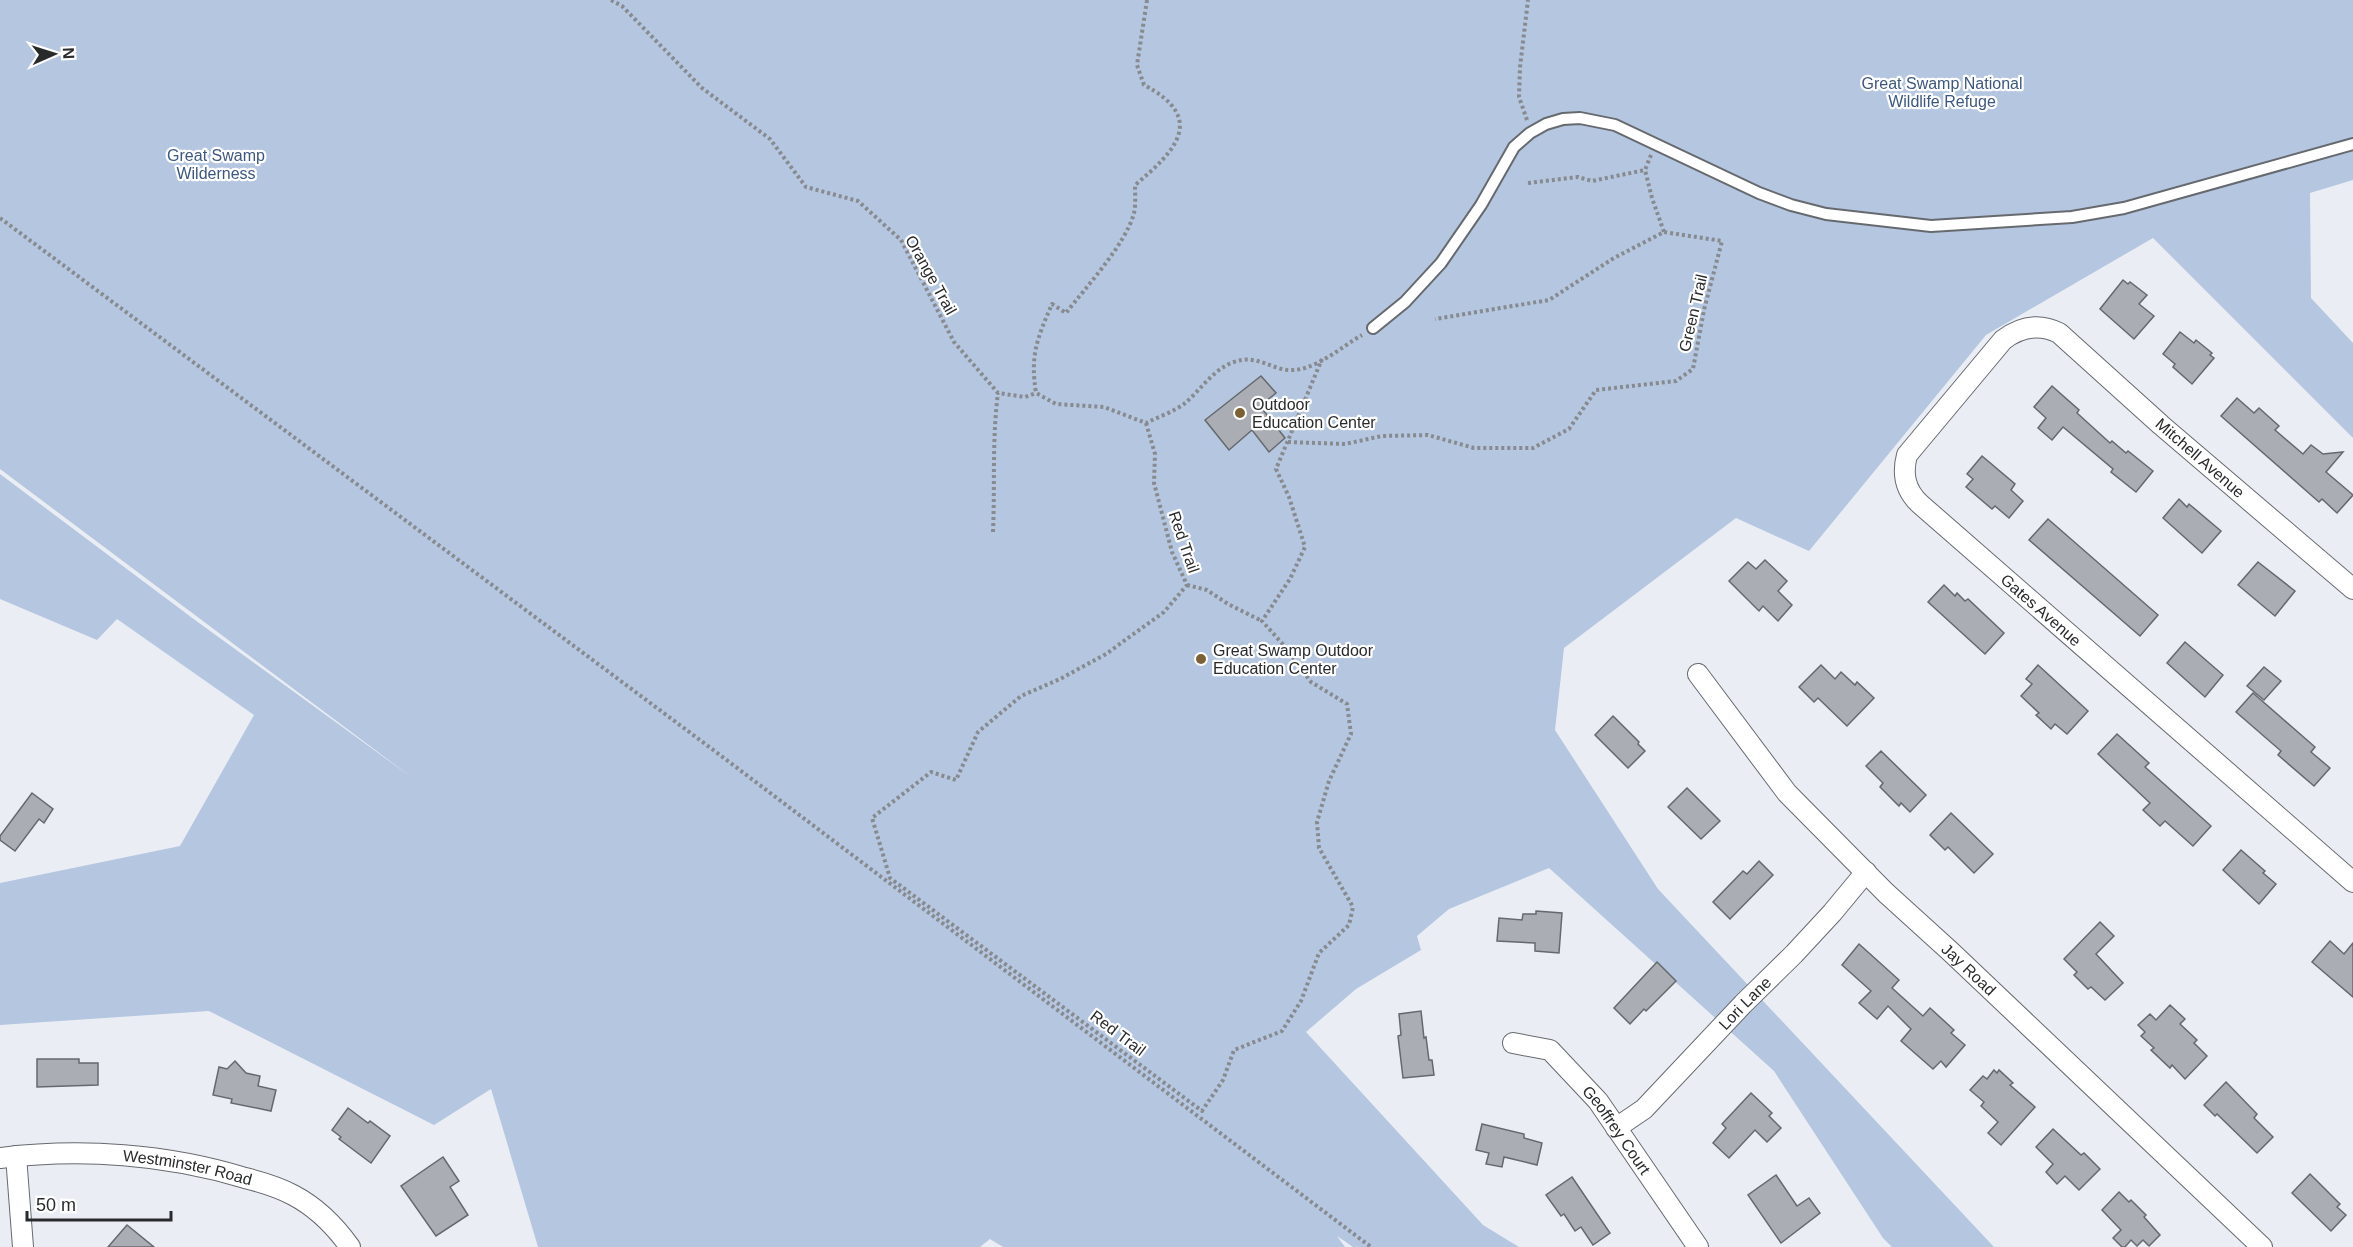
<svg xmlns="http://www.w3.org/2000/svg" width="2353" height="1247" font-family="Helvetica,sans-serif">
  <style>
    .green { fill: #b5c6e0 }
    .building { fill: #aaaeb4; stroke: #65696e; stroke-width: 1.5 }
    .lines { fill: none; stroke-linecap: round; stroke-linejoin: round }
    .service-casing { stroke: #666a6f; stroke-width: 14 }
    .minor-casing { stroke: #666a6f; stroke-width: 22 }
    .path { stroke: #878a8e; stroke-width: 4; stroke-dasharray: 3 3; stroke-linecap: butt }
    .service { stroke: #fff; stroke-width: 10 }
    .minor { stroke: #fff; stroke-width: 20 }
    .poi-dot { fill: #7c6133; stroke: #fff; stroke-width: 2 }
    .labels { text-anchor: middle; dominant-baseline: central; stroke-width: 4.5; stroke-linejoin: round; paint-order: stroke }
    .park-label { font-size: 16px; fill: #3c5781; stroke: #fff }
    .street-label { font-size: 16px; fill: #292a2c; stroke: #fff }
    .poi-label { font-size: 16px; fill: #292a2c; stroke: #fff; text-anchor: start }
  </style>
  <rect width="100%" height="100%" fill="#eaeef4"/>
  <!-- green -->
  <path class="green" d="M0 0H2353V180L2310 193 2311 298 2353 343V438L2153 238 1986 335 1809 551 1736 518 1564 648 1555 730 1658 889 1994 1247H1892L1883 1238 1774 1071 1549 868 1449 909 1417 936 1421 950 1356 989 1306 1032 1483 1225 1519 1247H1353L1337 1236 1345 1247H1003L990 1239 980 1247H538L491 1089 434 1125 209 1011 0 1025V883L180 846 254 715 117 619 97 640 0 599V474L195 620 414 779 0 469Z"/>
  <!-- building -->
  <g class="building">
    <path d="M2123 280 2128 284 2130 282 2147 295 2139 304 2154 316 2134 339 2100 309Z"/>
    <path d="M2180 332 2194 343 2196 340 2212 353 2210 355 2214 358 2192 384 2173 367 2175 364 2163 354Z"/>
    <path d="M1261 376 1276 393 1260 406 1285 438 1269 452 1252 430 1229 450 1205 420Z"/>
    <path d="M2052 386 2079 410 2077 413 2110 443 2112 441 2126 453 2128 451 2153 471 2136 492 2111 472 2113 469 2063 427 2052 440 2038 428 2046 418 2034 407Z"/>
    <path d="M2237 398 2254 413 2259 408 2279 426 2275 430 2303 454 2311 445 2323 454 2343 452 2326 472 2353 495 2337 513 2322 499 2319 502 2221 416Z"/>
    <path d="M1982 456 2015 484 2011 490 2023 501 2009 518 1995 506 1992 509 1966 487 1973 479 1967 474Z"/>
    <path d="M2179 499 2187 507 2189 504 2221 531 2202 553 2163 518Z"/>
    <path d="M2048 519 2158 615 2140 636 2029 540Z"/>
    <path d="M1765 560 1787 581 1778 591 1792 605 1778 621 1763 606 1759 611 1729 581 1748 562 1756 569Z"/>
    <path d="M2258 562 2295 591 2275 616 2238 585Z"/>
    <path d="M1944 585 1955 596 1957 593 1965 601 1968 599 2004 633 1985 654 1928 602Z"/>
    <path d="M2185 642 2223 675 2205 697 2167 663Z"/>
    <path d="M1821 665 1835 679 1841 672 1855 685 1857 682 1874 698 1847 726 1818 698 1814 702 1799 687Z"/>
    <path d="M2038 665 2088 711 2067 734 2055 724 2051 729 2036 715 2039 713 2021 696 2032 684 2026 679Z"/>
    <path d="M2264 667 2281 681 2264 700 2247 686Z"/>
    <path d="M2253 693 2315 747 2311 752 2330 768 2314 786 2278 755 2281 751 2236 712Z"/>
    <path d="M1613 716 1639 742 1638 744 1645 751 1628 768 1595 735Z"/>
    <path d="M2117 734 2149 763 2145 767 2211 826 2193 846 2165 821 2160 826 2143 810 2150 803 2098 754Z"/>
    <path d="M1881 751 1926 795 1910 812 1901 803 1899 806 1880 787 1883 783 1866 766Z"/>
    <path d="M1687 788 1720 821 1701 839 1668 807Z"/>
    <path d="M32 793 53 809 44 823 39 819 15 851 0 840V836Z"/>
    <path d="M1951 813 1993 854 1974 873 1948 847 1945 850 1930 835Z"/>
    <path d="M2241 850 2265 871 2263 873 2276 884 2259 904 2223 870Z"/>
    <path d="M1759 861 1773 875 1730 919 1713 902 1743 871 1747 874Z"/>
    <path d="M1536 911 1562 913 1559 953 1535 951V943L1497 941 1499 918 1522 920 1523 914H1536Z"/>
    <path d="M2100 922 2114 936 2096 954 2123 983 2105 1000 2091 987 2088 989 2074 975 2077 972 2064 959Z"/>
    <path d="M2330 941 2344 954 2353 943V997L2312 962Z"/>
    <path d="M1859 944 1899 980 1892 988 1923 1016 1930 1008 1954 1030 1951 1033 1965 1045 1946 1067 1941 1061 1933 1069 1901 1041 1911 1029 1888 1006 1877 1019 1859 1003 1871 991 1842 965Z"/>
    <path d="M1657 962 1676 981 1646 1011 1644 1009 1630 1024 1614 1008Z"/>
    <path d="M2170 1005 2185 1019 2180 1024 2197 1040 2194 1043 2207 1056 2185 1079 2172 1065 2170 1068 2151 1050 2154 1048 2141 1036 2145 1032 2138 1025 2150 1014 2156 1020Z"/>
    <path d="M1421 1011 1424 1038 1426 1037 1429 1060H1432L1434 1075 1403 1078 1398 1036 1401 1035 1399 1014Z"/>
    <path d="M37 1059H79V1063H98V1085L37 1087Z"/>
    <path d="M235 1061 246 1073 260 1076 258 1086 276 1090 271 1111 231 1103 232 1099 213 1095 219 1067 227 1069Z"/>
    <path d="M1994 1070 1997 1073 1999 1070 2013 1083 2010 1085 2035 1107 2001 1145 1988 1133 1998 1122 1981 1106 1984 1102 1970 1090 1983 1076 1987 1079Z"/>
    <path d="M2226 1082 2257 1114 2254 1118 2273 1137 2257 1153 2217 1114 2215 1116 2204 1105Z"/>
    <path d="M1751 1093 1772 1113 1769 1116 1781 1128 1767 1142 1755 1130 1729 1158 1713 1143 1726 1128 1722 1124Z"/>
    <path d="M348 1108 368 1123 370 1121 390 1136 371 1163 339 1139 341 1137 332 1130Z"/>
    <path d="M1482 1124 1524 1134V1138L1542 1143 1537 1165 1504 1157 1502 1167 1486 1164 1489 1153 1476 1150Z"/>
    <path d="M2053 1129 2081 1155 2084 1153 2100 1169 2079 1190 2065 1176 2057 1184 2046 1172 2053 1164 2036 1147Z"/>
    <path d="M443 1157 459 1181 450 1187 468 1215 436 1236 401 1186Z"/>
    <path d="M2310 1174 2340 1204 2337 1207 2346 1215 2331 1231 2292 1193Z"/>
    <path d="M1776 1175 1797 1206 1809 1198 1820 1213 1781 1243 1748 1195Z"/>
    <path d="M1572 1177 1610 1233 1593 1245 1581 1227 1575 1231 1564 1214 1561 1216 1546 1195Z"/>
    <path d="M2119 1192 2129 1202 2131 1200 2146 1215 2144 1217 2160 1235 2149 1246 2143 1240 2137 1246 2131 1240 2125 1247H2122L2113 1238 2121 1230 2102 1210Z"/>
    <path d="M127 1225 154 1247H108Z"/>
  </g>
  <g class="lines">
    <defs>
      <path id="service" d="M1373 328 1405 302 1441 263 1481 205 1514 147 1530 133 1546 124 1563 119 1580 118 1615 125 1759 193 1791 205 1826 214 1931 226 2072 217 2124 208 2353 144"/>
      <g id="minor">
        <path id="s1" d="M2353 589 2161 425 2059 333C2039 323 2020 327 2003 340L1907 455C1902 474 1905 490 1920 504L2353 882"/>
        <path id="s2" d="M1698 674 1787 793 1886 893 1951 952 2262 1247"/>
        <path id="s3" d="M1513 1043 1550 1050 1598 1101 1698 1247"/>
        <path id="s4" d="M1616 1128 1644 1109 1743 1004 1794 954 1832 913 1866 872"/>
        <path d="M16 1156 23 1247"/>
        <path id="s5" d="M0 1158C81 1148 167 1154 245 1178 261 1182 278 1187 293 1195 316 1207 335 1226 350 1247"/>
      </g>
    </defs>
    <!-- service casing -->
    <use href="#service" class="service-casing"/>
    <!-- minor casing -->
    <use href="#minor" class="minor-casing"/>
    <!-- path -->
    <g class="path">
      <path d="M611 0 622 6 702 88 770 139 806 187 858 201 901 240 954 342 998 393 1025 397 1036 393"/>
      <path d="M1147 0 1137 65 1144 85C1207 118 1176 151 1135 185 1135 194 1136 204 1134 213 1126 244 1086 287 1066 313L1052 304C1037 339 1030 355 1036 393L1056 404 1104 407 1146 423C1158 417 1173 412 1184 404 1200 391 1213 369 1234 362 1255 354 1269 368 1288 370 1314 372 1341 347 1362 335"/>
      <path d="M1527 120 1519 97 1520 67 1528 0"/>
      <path d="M1651 155 1645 170 1652 198 1664 232"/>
      <path d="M1528 183 1578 177 1592 181 1645 170"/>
      <path d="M0 218 716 752 1371 1247"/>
      <path d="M1146 423 1155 454 1154 483 1172 552 1187 585 1164 612 1106 654 1060 679 1021 696 978 732 956 780 931 772 872 818 890 878 1202 1111 1223 1080 1234 1050 1282 1031 1301 1001 1319 953 1349 925 1353 907 1319 848 1317 822 1329 781 1351 734 1347 704 1311 682 1288 650 1262 621 1290 579 1305 547 1289 497 1276 469 1322 359"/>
      <path d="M1288 442 1345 444 1382 436 1428 435 1474 448H1533L1569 429 1596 390 1676 381 1693 369 1704 310 1722 241 1664 232 1614 258 1549 300 1435 319"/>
      <path d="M993 532C995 485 992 439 998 393"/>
      <path d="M1187 585 1207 590 1228 604 1262 621"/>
    </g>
    <!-- service -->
    <use href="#service" class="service"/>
    <!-- minor -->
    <use href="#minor" class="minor"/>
  </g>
  <!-- markers -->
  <g class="poi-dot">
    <circle cx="1240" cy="413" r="6"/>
    <circle cx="1201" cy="659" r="6"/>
  </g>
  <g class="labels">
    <!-- park labels -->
    <g class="park-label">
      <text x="1942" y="83">Great Swamp National<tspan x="1942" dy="18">Wildlife Refuge</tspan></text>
      <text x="216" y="155">Great Swamp<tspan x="216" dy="18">Wilderness</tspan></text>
    </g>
    <!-- street labels -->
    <g class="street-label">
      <text transform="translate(931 275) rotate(61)">Orange Trail</text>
      <text transform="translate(1693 313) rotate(-77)">Green Trail</text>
      <text transform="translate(2200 458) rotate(41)">Mitchell Avenue</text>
      <text transform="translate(1184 542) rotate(71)">Red Trail</text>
      <text stroke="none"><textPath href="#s1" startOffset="814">Gates Avenue</textPath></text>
      <text stroke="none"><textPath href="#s2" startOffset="402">Jay Road</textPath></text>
      <text stroke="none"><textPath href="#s4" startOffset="180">Lori Lane</textPath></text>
      <text transform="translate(1118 1033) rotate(37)">Red Trail</text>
      <text stroke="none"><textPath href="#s3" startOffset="142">Geoffrey Court</textPath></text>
      <text stroke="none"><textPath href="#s5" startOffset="189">Westminster Road</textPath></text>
    </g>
    <!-- poi labels -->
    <g class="poi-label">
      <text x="1252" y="404">Outdoor<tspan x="1252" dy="18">Education Center</tspan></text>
      <text x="1213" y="650">Great Swamp Outdoor<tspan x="1213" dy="18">Education Center</tspan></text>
    </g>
  </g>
  <!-- north arrow -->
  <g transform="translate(54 54) rotate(87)" stroke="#ffffff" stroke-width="4.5" paint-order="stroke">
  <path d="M0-4.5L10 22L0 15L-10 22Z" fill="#292a2c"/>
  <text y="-9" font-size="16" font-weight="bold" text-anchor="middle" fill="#292a2c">N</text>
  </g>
  <!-- scale -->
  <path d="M27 1211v9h144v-9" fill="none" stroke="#292a2c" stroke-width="3"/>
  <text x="36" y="1211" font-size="18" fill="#292a2c" stroke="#ffffff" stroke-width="4.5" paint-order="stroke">50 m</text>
</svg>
